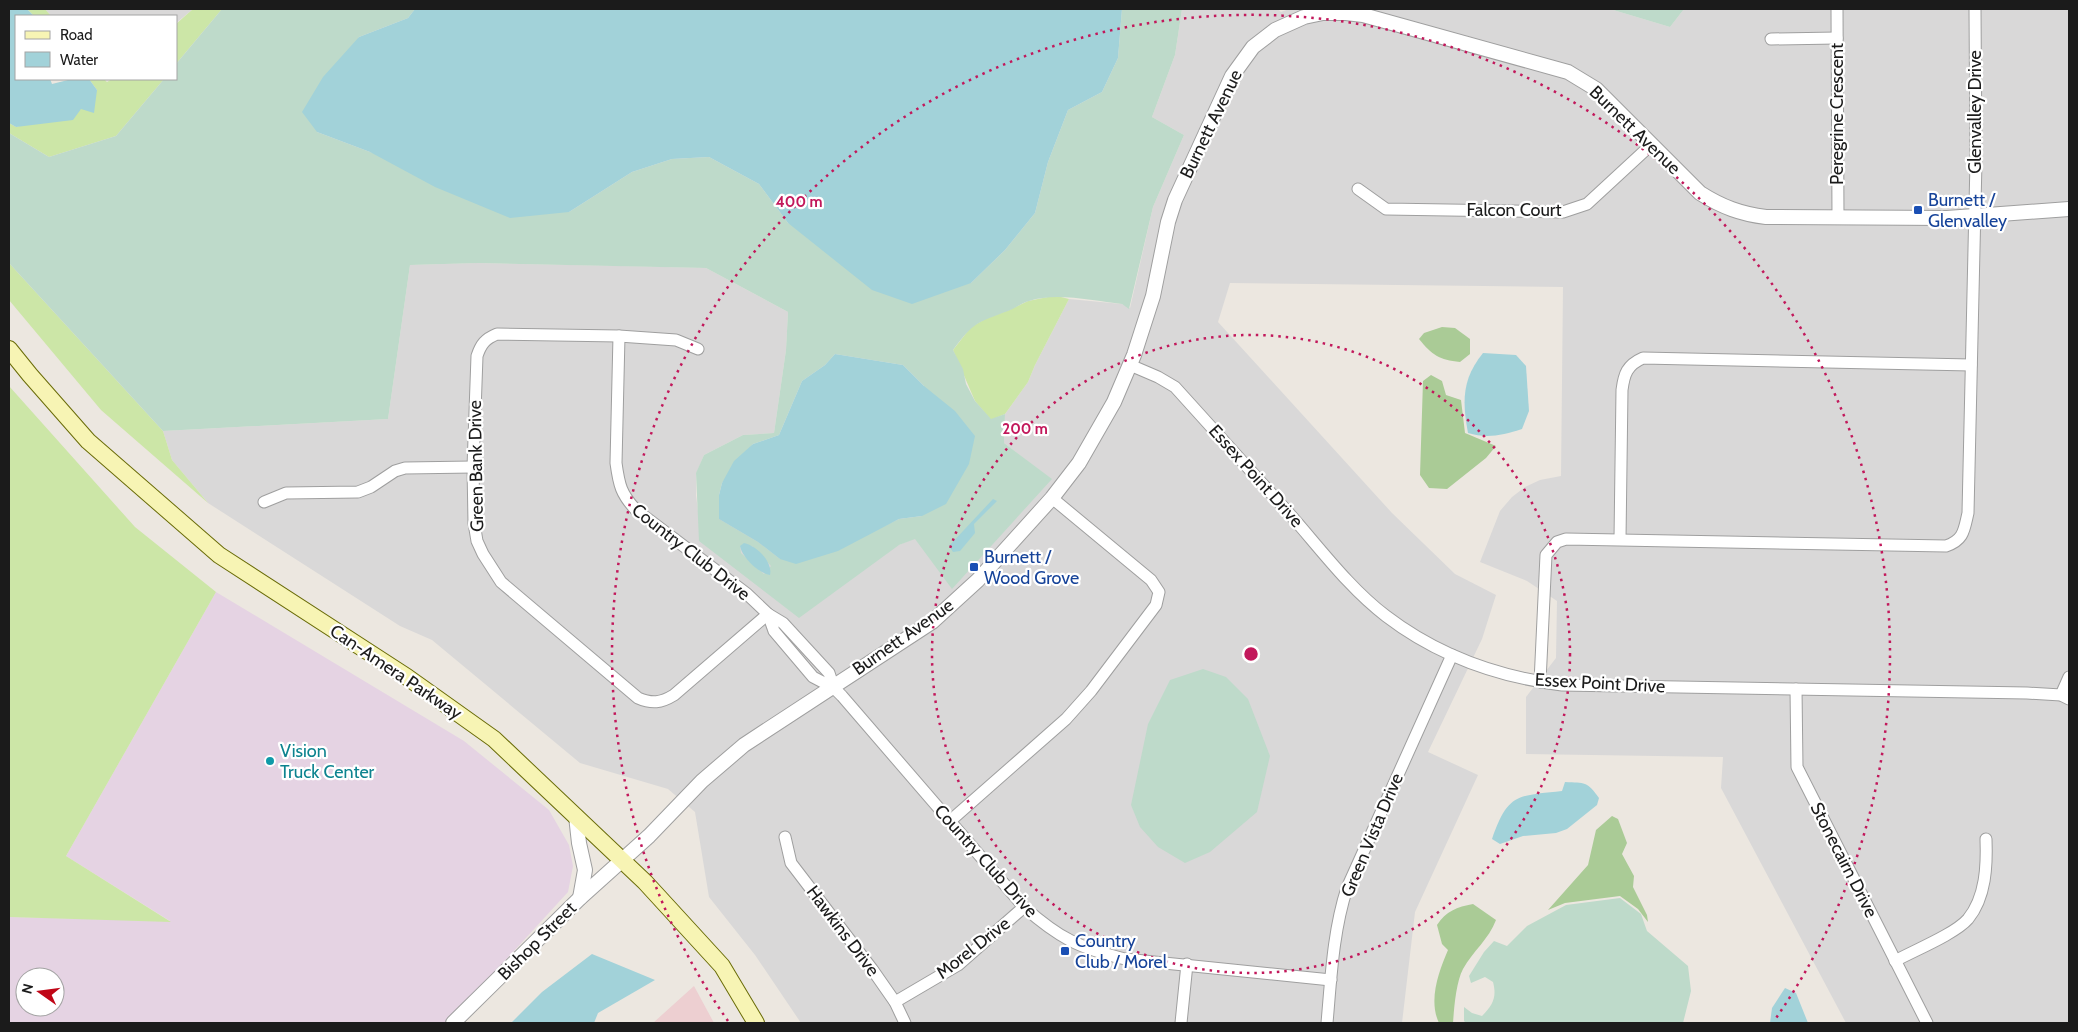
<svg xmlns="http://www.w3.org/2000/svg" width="2078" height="1032" font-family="Cabin,sans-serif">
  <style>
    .residential { fill: #d9d8d8 }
    .commercial { fill: #edcfd1 }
    .industrial { fill: #e5d3e3; fill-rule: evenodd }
    .grass { fill: #cce6a7 }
    .forest { fill: #aacb96 }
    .wetland { fill: #bedaca; fill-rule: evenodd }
    .water { fill: #a2d2d9 }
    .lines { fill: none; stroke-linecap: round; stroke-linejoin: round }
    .minor-casing { stroke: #9f9f9f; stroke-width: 13 }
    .tertiary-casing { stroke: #9f9f9f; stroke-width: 16 }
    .secondary-casing { stroke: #6a6c08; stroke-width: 18 }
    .minor { stroke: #fff; stroke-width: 11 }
    .tertiary { stroke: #fff; stroke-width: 14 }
    .secondary { stroke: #f7f4b4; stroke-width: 16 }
    .ring { fill: none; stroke: #c2185b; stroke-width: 2.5; stroke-dasharray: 2.5 5 }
    .transit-dot { fill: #1a4fb4; stroke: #fff; stroke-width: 2 }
    .culture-dot { fill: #0f9aa8; stroke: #fff; stroke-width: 2 }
    .labels { text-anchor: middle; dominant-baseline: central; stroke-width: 4.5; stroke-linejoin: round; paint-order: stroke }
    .street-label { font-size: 18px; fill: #1b1b1b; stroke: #fff }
    .transit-label { font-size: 18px; fill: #164399; stroke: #fff; text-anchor: start }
    .culture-label { font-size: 18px; fill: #0d838f; stroke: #fff; text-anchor: start }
    .centre { fill: #c2185b; stroke: #fff; stroke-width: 2.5 }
    .ring-label { font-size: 15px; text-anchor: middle; font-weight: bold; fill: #c2185b; stroke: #fff; stroke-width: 4.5; stroke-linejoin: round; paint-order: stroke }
  </style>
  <rect width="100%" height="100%" fill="#ece7e0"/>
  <!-- residential -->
  <g class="residential">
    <path d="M45 9H193L176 23V16H51Z"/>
    <path d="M1182 9H1278L1281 12 1289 9H1610L1670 27 1684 9H2069V1023H1846L1721 788 1723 757 1526 754V697L1556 658 1557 601 1527 581 1480 562 1500 511 1512 497 1525 487 1540 480 1561 476 1563 287 1230 283 1218 322 1392 513 1455 574 1496 595 1482 639 1428 752 1478 775 1415 912 1402 1023H801L755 955 709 897 695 812 668 789 580 763 432 640 400 626 208 503 172 460 163 431 388 419 410 265 477 263 621 266 706 268 788 312 786 350 774 433 743 435 704 455 696 474V495L698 511 899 545 1051 479 1004 443 1005 414 1028 382 1035 365 1069 299 1122 304 1130 308 1153 207 1184 135 1152 117 1175 55Z"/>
  </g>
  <!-- commercial -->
  <path class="commercial" d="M694 986 714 1023H653Z"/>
  <!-- industrial -->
  <path class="industrial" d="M216 592 464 741 549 810 569 845 573 866 568 892 448 1023H9V917L170 921 66 856ZM25 977H55V1007H25Z"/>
  <!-- grass -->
  <g class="grass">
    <path d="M27 9H45L51 16H34Z"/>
    <path d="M193 9H222L176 64V24Z"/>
    <path d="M89 79H104L107 82 112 79H164L116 136 49 157 9 133V123L16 127 81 109 97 90Z"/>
    <path d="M9 263 163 431 172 460 208 503 101 410 9 300Z"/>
    <path d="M1048 297H1061L1069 299 1035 365 1028 382 1005 414 991 420 975 401 953 350 971 327 987 318 1009 310 1028 301Z"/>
    <path d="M9 386 135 527 216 592 66 856 171 922 9 917Z"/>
  </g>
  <!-- forest -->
  <g class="forest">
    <path d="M1442 327 1455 328 1470 339V354L1460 362C1439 360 1432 355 1419 339L1424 333Z"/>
    <path d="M1431 375 1442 381 1446 395 1461 400 1465 433 1496 446 1486 458 1447 489 1429 488 1420 475 1423 381Z"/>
    <path d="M1612 816 1618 819 1627 843 1622 854 1634 876 1633 887 1647 915 1648 922 1638 909 1620 896 1565 903 1548 910 1588 865 1596 830Z"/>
    <path d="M1473 904 1496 920C1489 939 1473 951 1463 969 1456 982 1454 1009 1453 1023H1439C1428 1000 1439 971 1448 950L1442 944 1437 925C1446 911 1457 907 1473 904Z"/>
  </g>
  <!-- wetland -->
  <g class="wetland">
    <path d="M222 9H415L408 18 359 37 317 132 370 152 569 212 632 172 672 159 709 157 759 184 788 223 971 283 1005 250 1035 213 1048 162 1068 110 1102 92 1118 58 1122 9H1182L1175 55 1152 117 1184 135 1153 207 1129 309 1122 304C1093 301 1057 292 1029 301 1022 303 1015 308 1008 311 976 323 974 322 953 350L963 369 966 384 975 401 991 419 1005 414 1004 443 1052 479 952 589 915 539 899 545 799 618 699 541 696 473 704 455 743 435 774 433 786 350 788 312 706 268 478 263 410 265 388 419 163 431 9 263V133L49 157 116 136 164 79H176V64ZM835 354 903 365 924 386 922 516 899 519 870 533 780 559 758 542 719 519V495L722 483 753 444 779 435 802 381 825 365ZM740 546H752L771 566 764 574 741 553Z"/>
    <path d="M1610 9H1684L1670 27Z"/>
    <path d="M1203 669 1226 677 1248 699 1270 756 1257 812 1210 852 1185 863 1158 847 1140 827 1131 805 1148 724 1170 680Z"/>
    <path d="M1620 898 1641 914 1647 931 1688 966 1691 991 1683 1023H1466L1464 1021V1007L1472 1013 1482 1016C1493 1005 1497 997 1493 982L1485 977 1471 983 1469 976 1484 952 1494 941 1507 946 1527 926 1566 905Z"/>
  </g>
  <!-- water -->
  <g class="water">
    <path d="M9 9H27L34 16H16V79H50L52 84 72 79H89L97 90 94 113 81 109 73 120 16 127 9 123Z"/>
    <path d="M415 9H1122L1118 58 1102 92 1068 110 1048 162 1035 213 1005 250 971 283 912 304 872 290 788 223 759 184 709 157 672 159 632 172 569 212 510 218 435 187 370 152 317 132 302 112 323 77 359 37 408 18Z"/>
    <path d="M1483 353 1516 355 1526 366 1529 411 1522 429C1503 435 1487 439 1468 433 1462 401 1462 379 1483 353Z"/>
    <path d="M835 354 903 365 924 386 955 411 975 436 969 464 946 504 922 516 899 519 838 551 796 564 780 559 758 542 719 519V495L722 483 734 461 753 444 779 435 802 381 825 365Z"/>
    <path d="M993 499 997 501 974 524 975 533 960 551 953 552 949 546Z"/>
    <path d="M744 543C757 546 773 562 770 575 758 573 742 557 740 546Z"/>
    <path d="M1565 782C1585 783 1587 781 1599 798L1597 805 1567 829 1556 833 1523 836 1500 844 1492 839C1508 793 1517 796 1562 791Z"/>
    <path d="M592 954 655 980 598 1013 594 1023H511L542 992Z"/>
    <path d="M1785 988 1796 993 1808 1023H1770L1772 1008Z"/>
  </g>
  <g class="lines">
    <defs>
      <g id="minor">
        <path d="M1837 9 1838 218"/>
        <path d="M1771 39 1837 38"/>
        <path d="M1358 189 1386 209 1563 212 1587 204 1652 144"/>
        <path d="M619 336 616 463C619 485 621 494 636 510L747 594 768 614 783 623 829 673 834 688"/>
        <path d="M698 349 676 340 619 336 497 334C485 339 481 344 477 356L473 467 474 523 477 541 483 554 501 582 638 698C652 704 661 703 674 695L768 614"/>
        <path d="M1130 365 1158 377 1175 387C1212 428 1250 470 1287 511 1319 547 1349 588 1386 616 1437 655 1499 677 1562 685L2027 693 2061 695 2069 699"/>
        <path d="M264 502 286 493 358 492 371 487 395 471 405 468 473 467"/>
        <path d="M1620 539 1622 390C1624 374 1627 365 1643 358L1971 365"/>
        <path d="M768 614 774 631 813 677 834 688 842 696 1024 907C1059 938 1079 948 1125 959L1331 980"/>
        <path d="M1540 682 1546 555 1557 542 1566 539 1946 546C1964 540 1964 530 1968 513L1976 161 1975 9"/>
        <path d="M1796 689 1797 767 1927 1023"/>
        <path d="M2061 695 2069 677"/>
        <path d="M950 821 1066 719 1091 691 1156 605 1159 592 1151 580 1052 498"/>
        <path d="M785 837 791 863 872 969 895 1002 905 1023"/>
        <path d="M1895 961C1913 951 1955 934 1968 919 1986 897 1987 865 1986 839"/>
        <path d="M895 1002 958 965 1024 907"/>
        <path d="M1181 1023 1187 964"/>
        <path d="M1327 1023C1331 978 1333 931 1347 888L1452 655"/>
      </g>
      <g id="tertiary">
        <path d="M576 816 579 843 585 870 580 898"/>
        <path d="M453 1023 580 898 649 836 702 781 744 745 932 622 978 580 1052 498 1079 463 1114 402 1134 355 1153 296 1168 222 1175 200 1232 76 1253 47 1275 30 1304 17 1323 13H1346L1363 15 1568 72 1596 89 1700 193C1722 207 1741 214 1766 217L1947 218 2069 209"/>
      </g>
      <path id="secondary" d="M9 349 30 375 88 441 219 555 407 677 494 739 645 882 722 966 756 1023"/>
    </defs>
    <!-- minor casing -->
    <use href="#minor" class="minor-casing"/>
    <!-- tertiary casing -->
    <use href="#tertiary" class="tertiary-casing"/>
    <!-- secondary casing -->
    <use href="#secondary" class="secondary-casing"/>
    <!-- minor -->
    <use href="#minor" class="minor"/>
    <!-- tertiary -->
    <use href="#tertiary" class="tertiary"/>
    <!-- secondary -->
    <use href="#secondary" class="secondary"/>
  </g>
  <!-- distance rings -->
  <g class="ring">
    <circle cx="1251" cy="654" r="319"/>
    <path d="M728 1021A639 639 0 1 1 1774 1021"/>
  </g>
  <!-- markers -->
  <g class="transit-dot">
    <rect x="1913" y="205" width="10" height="10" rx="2.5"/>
    <rect x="969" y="562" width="10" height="10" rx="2.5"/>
    <rect x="1060" y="946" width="10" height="10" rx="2.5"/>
  </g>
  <circle class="culture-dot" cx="270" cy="761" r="5"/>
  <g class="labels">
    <!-- street labels -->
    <g class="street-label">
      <text transform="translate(1975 112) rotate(-90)">Glenvalley Drive</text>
      <text transform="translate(1837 114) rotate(-90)">Peregrine Crescent</text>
      <text transform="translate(1211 124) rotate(-64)">Burnett Avenue</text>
      <text transform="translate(1635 130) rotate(44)">Burnett Avenue</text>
      <text x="1514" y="210">Falcon Court</text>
      <text transform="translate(476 466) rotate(-91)">Green Bank Drive</text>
      <text transform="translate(1256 476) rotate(48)">Essex Point Drive</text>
      <text transform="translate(691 552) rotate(38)">Country Club Drive</text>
      <text transform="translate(903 637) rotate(-35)">Burnett Avenue</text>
      <text transform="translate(396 672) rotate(34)">Can-Amera Parkway</text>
      <text transform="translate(1600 683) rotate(3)">Essex Point Drive</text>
      <text transform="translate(1372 835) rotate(-67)">Green Vista Drive</text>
      <text transform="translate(1844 860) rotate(63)">Stonecairn Drive</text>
      <text transform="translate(986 861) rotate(48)">Country Club Drive</text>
      <text transform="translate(843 931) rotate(53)">Hawkins Drive</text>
      <text transform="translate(537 941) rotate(-45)">Bishop Street</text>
      <text transform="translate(973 948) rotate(-38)">Morel Drive</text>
    </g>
    <!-- transit labels -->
    <g class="transit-label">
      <text x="1928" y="200">Burnett /<tspan x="1928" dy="21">Glenvalley</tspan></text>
      <text x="984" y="557">Burnett /<tspan x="984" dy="21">Wood Grove</tspan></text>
      <text x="1075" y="941">Country<tspan x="1075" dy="21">Club / Morel</tspan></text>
    </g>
    <!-- culture labels -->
    <g class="culture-label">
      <text x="280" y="751">Vision<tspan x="280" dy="21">Truck Center</tspan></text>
    </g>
  </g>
  <circle cx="1251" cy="654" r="8" class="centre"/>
  <g class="ring-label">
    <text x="799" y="207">400 m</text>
    <text x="1025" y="434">200 m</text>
  </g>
  <!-- border -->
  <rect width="2078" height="1032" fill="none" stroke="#1b1b1b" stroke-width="20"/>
  <!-- legend -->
  <rect x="15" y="15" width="162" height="65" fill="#ffffff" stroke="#a4a4a4"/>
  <rect x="25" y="31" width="25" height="8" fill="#f7f4b4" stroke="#a4a4a4"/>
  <text x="60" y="40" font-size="15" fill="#1b1b1b">Road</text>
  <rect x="25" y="52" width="25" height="15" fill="#a2d2d9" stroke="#a4a4a4"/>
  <text x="60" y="65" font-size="15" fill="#1b1b1b">Water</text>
  <!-- north arrow -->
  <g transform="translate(40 992) rotate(284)"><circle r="24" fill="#ffffff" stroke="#a4a4a4"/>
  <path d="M0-4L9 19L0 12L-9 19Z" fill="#c00617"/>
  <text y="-8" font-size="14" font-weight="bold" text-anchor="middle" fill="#1b1b1b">N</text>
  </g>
</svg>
